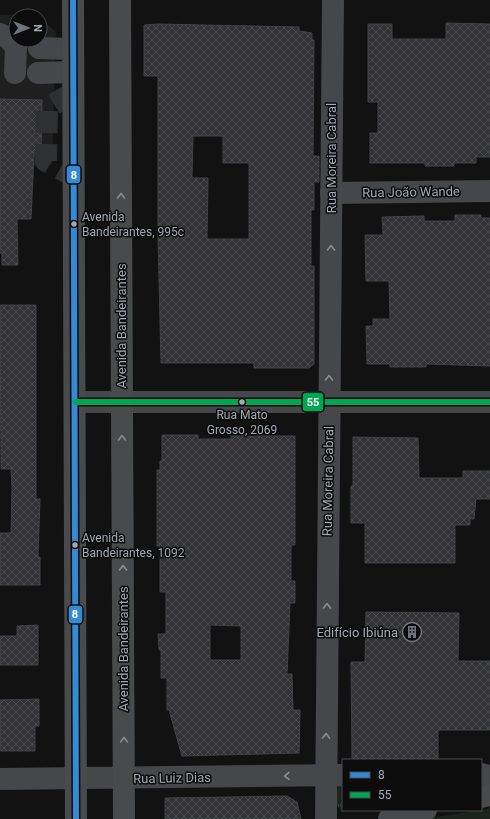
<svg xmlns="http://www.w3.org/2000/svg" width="490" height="819" font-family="Roboto,sans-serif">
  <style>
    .built { fill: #1f1f20 }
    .green { fill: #1c221c }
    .park { fill: url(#park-tufts) }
    .building { fill: url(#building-cross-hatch); stroke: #414246; fill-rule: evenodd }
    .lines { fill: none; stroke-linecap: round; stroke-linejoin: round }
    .minor-tunnel { stroke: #2f3032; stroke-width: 22; stroke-dasharray: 22 11; stroke-linecap: butt }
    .minor { stroke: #46474a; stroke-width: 22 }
    .major { stroke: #484a4c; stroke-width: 22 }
    .bus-1-casing { stroke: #0c0c0d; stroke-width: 9 }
    .bus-2-casing { stroke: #0c0c0d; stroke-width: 9 }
    .bus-1 { stroke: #338bd7; stroke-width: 6 }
    .bus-2 { stroke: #00a651; stroke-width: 6 }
    .oneway { stroke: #888c94 }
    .oneway2 { stroke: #878c94 }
    .bus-dot { fill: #a3a9b3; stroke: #0c0c0d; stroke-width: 1.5 }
    .labels { text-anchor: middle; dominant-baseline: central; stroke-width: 3; stroke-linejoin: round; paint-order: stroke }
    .bus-label { font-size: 12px; fill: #a3a9b3; stroke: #0c0c0d; text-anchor: start }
    .street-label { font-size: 13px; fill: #a3a9b3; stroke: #0c0c0d }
    .poi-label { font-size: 13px; fill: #a3a9b3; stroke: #0c0c0d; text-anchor: end }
    .line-badge { stroke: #0c0c0d; stroke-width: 1.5 }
    .badge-label { font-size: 11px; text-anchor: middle; font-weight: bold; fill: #fff }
  </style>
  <defs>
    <pattern id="park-tufts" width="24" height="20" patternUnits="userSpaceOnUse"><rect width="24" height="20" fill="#1c221c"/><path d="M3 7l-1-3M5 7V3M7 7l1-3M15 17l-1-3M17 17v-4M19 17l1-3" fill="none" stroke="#3a3f3b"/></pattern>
    <pattern id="building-cross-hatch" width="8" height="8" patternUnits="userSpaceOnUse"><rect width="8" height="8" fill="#323235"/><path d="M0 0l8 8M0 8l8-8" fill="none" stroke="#4d4d50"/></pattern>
  </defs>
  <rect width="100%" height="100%" fill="#121212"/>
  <!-- built -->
  <path class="built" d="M36 14 38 16H16V40H40V18L56 32 52 165 0 166V15Z"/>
  <!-- green -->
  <path class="green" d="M490 808V819H424L481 810Z"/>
  <!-- park -->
  <path class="park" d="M340 783H343V810H349L342 812C334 804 334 793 340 783Z"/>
  <!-- building -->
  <g class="building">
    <path d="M446 23 490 24V157H476V163H454V166H425V163H370V133H378V102H368V24H392V39H446Z"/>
    <path d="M158 24 299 27V31L312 33V40H314L313 156H319V182H314V210H311V266H314V364L309 368H254V363H161L158 236V76H144V25ZM193 136H223V163H249V239H207L208 178H192Z"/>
    <path d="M0 99 42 100 41 153H34L31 219H17L18 265H2V253H0Z"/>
    <path d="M455 215H481V218H490V366L426 364V367H390V364H367L366 326H373V319H390L389 281H366L365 235H383L382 217 424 216V221H455Z"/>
    <path d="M0 305H36V499H40L38 557H40V585H0V533H11L12 487 11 469H1Z"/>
    <path d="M162 435H198V439H231V436H295V545H291V581H295V603H290L287 674H292L293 710H300L299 753 182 756 169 710H167V678H161V650H159L158 634H166V592H160V546H157V470H160V461H162ZM210 625 241 626V660H210Z"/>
    <path d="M353 437 418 438 419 478H463V471H490V499H476L474 519H470V525H455V563H365V523H351V486H353Z"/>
    <path d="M366 612 459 613 458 661H490V730H438V760H352L351 662H365Z"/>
    <path d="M38 625V665H0V636H17V626Z"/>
    <path d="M39 699V726H35V751H0V700Z"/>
    <path d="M287 796 297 802 301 819H165V798Z"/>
  </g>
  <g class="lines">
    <!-- minor-tunnel -->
    <path class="minor-tunnel" d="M73 93 47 108 46 161 74 176"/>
    <!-- minor -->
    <g class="minor">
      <path d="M0 34 8 38 16 47 15 73"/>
      <path d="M39 48 73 49"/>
      <path d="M38 73 73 72"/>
      <path d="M331 193 490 191"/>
      <path d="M76 402H490"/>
      <path d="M481 774 490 776"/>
      <path d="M0 779 343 775"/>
      <path d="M326 819 333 0"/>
    </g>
    <!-- major -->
    <g class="major">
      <path d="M73 0 76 819"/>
      <path d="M120 0 124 819"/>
      <path d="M481 797 490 795"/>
      <path d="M389 819 426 810"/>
    </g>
    <defs>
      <path id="bus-1" d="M73 0 76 819"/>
      <path id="bus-2" d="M76 402H490"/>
    </defs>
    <!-- bus-1 casing -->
    <use href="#bus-1" class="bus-1-casing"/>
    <!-- bus-2 casing -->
    <use href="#bus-2" class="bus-2-casing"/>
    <!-- bus-1 -->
    <use href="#bus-1" class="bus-1"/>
    <!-- bus-2 -->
    <use href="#bus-2" class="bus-2"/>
  </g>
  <!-- one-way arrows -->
  <defs><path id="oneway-chevron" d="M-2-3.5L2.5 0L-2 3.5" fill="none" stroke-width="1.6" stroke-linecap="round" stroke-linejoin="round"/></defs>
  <g class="oneway">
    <use href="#oneway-chevron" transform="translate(121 196) rotate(-90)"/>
    <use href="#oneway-chevron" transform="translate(122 438) rotate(-90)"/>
    <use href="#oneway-chevron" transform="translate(123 568) rotate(-90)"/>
    <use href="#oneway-chevron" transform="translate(124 740) rotate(-90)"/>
  </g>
  <g class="oneway2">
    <use href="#oneway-chevron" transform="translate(331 248) rotate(-89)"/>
    <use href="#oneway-chevron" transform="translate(329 378) rotate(-89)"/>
    <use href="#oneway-chevron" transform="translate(327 606) rotate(-89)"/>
    <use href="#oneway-chevron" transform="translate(326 736) rotate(-89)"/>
    <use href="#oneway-chevron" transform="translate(287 776) rotate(179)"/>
  </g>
  <!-- icons -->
  <defs>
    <symbol id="building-ring" viewBox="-11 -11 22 22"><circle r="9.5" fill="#0c0c0d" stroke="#70747b" stroke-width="1.5"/><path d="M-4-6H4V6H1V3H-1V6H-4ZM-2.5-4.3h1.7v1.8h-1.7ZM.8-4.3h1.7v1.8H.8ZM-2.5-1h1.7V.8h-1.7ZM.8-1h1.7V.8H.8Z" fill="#70747b"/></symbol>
  </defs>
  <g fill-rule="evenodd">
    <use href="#building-ring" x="401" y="621" width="22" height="22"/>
  </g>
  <!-- markers -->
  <g class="bus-dot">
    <circle cx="74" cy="224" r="3.5"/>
    <circle cx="242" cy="402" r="3.5"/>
    <circle cx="75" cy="545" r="3.5"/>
  </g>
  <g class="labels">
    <!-- bus labels -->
    <g class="bus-label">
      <text x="82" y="217">Avenida<tspan x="82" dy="15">Bandeirantes, 995c</tspan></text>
      <text x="242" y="415" text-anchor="middle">Rua Mato<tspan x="242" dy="15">Grosso, 2069</tspan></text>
      <text x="82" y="538">Avenida<tspan x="82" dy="15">Bandeirantes, 1092</tspan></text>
    </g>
    <!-- street labels -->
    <g class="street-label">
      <text transform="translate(331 158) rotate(-90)">Rua Moreira Cabral</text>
      <text transform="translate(411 192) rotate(-1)">Rua João Wande</text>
      <text transform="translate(121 326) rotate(-90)">Avenida Bandeirantes</text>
      <text transform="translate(328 481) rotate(-89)">Rua Moreira Cabral</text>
      <text transform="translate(123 649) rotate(-90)">Avenida Bandeirantes</text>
      <text transform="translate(172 778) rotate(-1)">Rua Luiz Dias</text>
    </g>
    <!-- poi labels -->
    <g class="poi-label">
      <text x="398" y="632">Edifício Ibiúna</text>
    </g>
  </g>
  <g class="line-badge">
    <rect x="66" y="165" width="15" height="19" rx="4" fill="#338bd7"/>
    <rect x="302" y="392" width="22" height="20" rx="4" fill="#00a651"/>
    <rect x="68" y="605" width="15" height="19" rx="4" fill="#338bd7"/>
  </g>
  <g class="badge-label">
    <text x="74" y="179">8</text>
    <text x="313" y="406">55</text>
    <text x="75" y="618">8</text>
  </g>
  <!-- legend -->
  <rect x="342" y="759" width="140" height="52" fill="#0c0c0d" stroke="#484b4f"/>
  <rect x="350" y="772" width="20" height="6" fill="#338bd7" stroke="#484b4f"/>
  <text x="378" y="779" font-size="12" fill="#a3a9b3">8</text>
  <rect x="350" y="792" width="20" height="6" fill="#00a651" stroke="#484b4f"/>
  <text x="378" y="799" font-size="12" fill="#a3a9b3">55</text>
  <!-- north arrow -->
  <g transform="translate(28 28) rotate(90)"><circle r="19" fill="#0c0c0d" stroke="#484b4f"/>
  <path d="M0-3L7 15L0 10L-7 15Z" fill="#70747b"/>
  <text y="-6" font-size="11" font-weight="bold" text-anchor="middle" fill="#a3a9b3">N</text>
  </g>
</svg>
